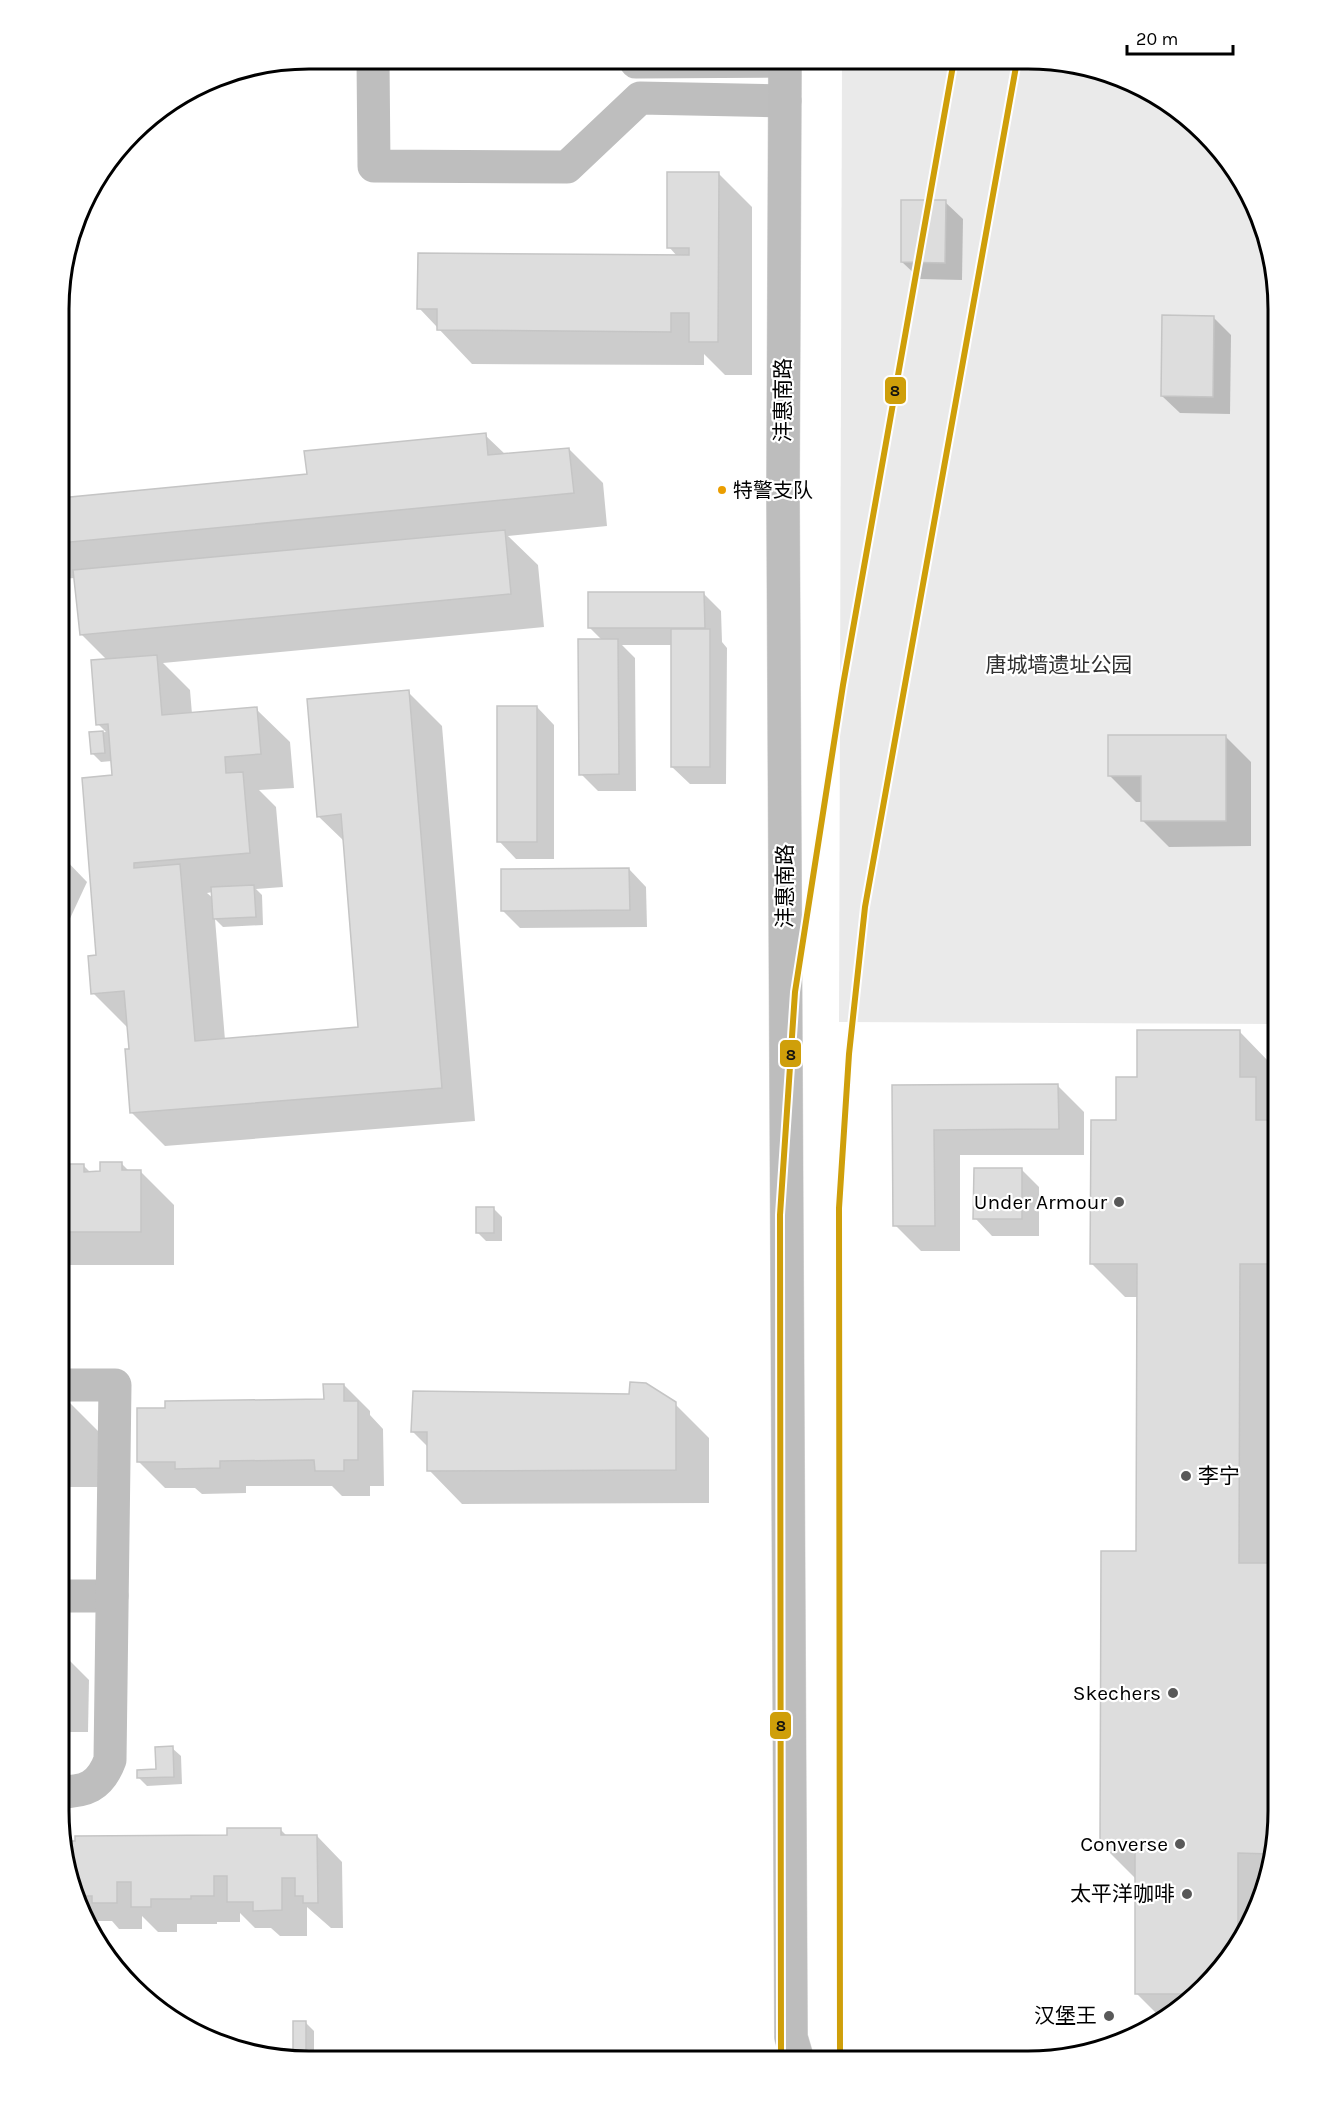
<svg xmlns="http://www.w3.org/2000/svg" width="1337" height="2120" font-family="Karla,'Noto Sans SC',sans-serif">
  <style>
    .green { fill: #eaeaea }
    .shadow { fill: #0003; fill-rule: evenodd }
    .building { fill: #ddd; stroke: #c5c5c5; stroke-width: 1.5 }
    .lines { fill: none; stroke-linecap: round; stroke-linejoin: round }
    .major-casing { stroke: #dbdbdb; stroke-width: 34 }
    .minor { stroke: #bebebe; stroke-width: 33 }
    .major { stroke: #bdbdbd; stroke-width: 33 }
    .metro-1-casing { stroke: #fff; stroke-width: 10 }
    .metro-1 { stroke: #cf9f0a; stroke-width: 6 }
    .bus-dot { fill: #eb9e00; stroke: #fff; stroke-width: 2 }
    .poi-dot { fill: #595959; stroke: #fff; stroke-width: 2 }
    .labels { text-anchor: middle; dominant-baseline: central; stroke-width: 4.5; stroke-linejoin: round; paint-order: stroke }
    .bus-label { font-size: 20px; fill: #000; stroke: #fff; text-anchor: start }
    .street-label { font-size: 21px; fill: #000; stroke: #fff }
    .park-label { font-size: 21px; fill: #303030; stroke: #fff }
    .poi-label { font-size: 21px; fill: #000; stroke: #fff; text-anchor: end }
    .rim { fill: none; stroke: #000; stroke-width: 3 }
    .line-badge { stroke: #fff; stroke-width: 2 }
    .pale-badge-label { font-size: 16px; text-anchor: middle; font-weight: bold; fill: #111 }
  </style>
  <rect width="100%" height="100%" fill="#fff"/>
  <!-- green -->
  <path class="green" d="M842 60 1061 61 1124 78 1181 110 1227 157 1260 213 1278 309V1024L839 1022Z"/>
  <!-- shadow -->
  <g class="shadow">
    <path d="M718 173 752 207V375H725L704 354V365L472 364 419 308 677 256 669 247Z"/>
    <path d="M945 202 963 219 962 280 920 279 902 262Z"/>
    <path d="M1213 317 1231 335 1230 414 1180 413 1162 396Z"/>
    <path d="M485 435 506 455 569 449 603 483 607 526 508 536 538 565 544 627 163 663 190 690 192 714 256 709 290 742 294 788 259 790 276 807 283 887 256 889 262 895 263 925 223 927 215 919 225 1040 360 1029 345 842 318 816 408 692 442 726 475 1121 165 1146 132 1113 129 1027H127L93 993 98 957 114 777 112 761 101 762 93 754 91 733 106 732 98 724 107 660 81 634 75 578 60 579V500L308 476ZM213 892 214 899 207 893Z"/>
    <path d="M704 594 721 611 722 642 727 648 726 784H690L672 767V645H622L635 658 636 791H598L581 774 602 640 590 628Z"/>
    <path d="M537 707 554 725V859H516L499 841Z"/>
    <path d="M1225 736 1251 762V846L1169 847 1143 821V802H1136L1110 776Z"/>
    <path d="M60 854 87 882 60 940Z"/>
    <path d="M629 869 646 887 647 927 520 928 503 911Z"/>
    <path d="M1240 1032 1273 1066V1096L1278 1101V1297H1273L1272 1567 1278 1572V1828L1265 1892 1227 1963 1181 2010 1163 2020 1136 1993 1135 1878 1102 1845 1138 1552V1297H1125L1092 1264 1118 1122 1139 1078Z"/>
    <path d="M1058 1086 1084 1112V1155H960V1251H921L895 1225 894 1087Z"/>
    <path d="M121 1163 129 1171H140L174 1205V1265H59V1172L83 1165 91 1173H101Z"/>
    <path d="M1022 1170 1039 1187V1236H992L975 1218Z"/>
    <path d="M494 1209 502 1217V1241H486L477 1232Z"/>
    <path d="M344 1385 370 1411V1415L383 1429 384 1486H370V1496H342L332 1486H246V1493L202 1494 195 1488H165L139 1462 325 1401Z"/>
    <path d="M630 1396 675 1404 709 1438V1503L462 1504 429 1470V1448L412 1431Z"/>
    <path d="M59 1400H67L100 1433V1487H59Z"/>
    <path d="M59 1654H63L89 1680 88 1732H59Z"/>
    <path d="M172 1748 181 1756 182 1784 147 1786 138 1777 158 1770Z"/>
    <path d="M280 1829 287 1836H317L342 1862 343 1928H331L307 1907V1936H280L271 1928H255L240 1913V1922H217V1924H177V1932H158L142 1916V1929H119L112 1921H86L77 1907 65 1842 229 1837Z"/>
    <path d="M305 2022 314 2031V2060L302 2059 294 2051Z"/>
  </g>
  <!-- building -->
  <g class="building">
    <path d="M667 172H719L718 342H689V313H671V332L437 330V309H417L418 253 689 255V248H667Z"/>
    <path d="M901 200H946L945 263 901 262Z"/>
    <path d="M1162 315 1214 316 1213 397 1161 396Z"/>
    <path d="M486 433 488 455 569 448 574 493 60 543V498L307 474 304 451Z"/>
    <path d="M505 530 511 594 80 635 73 570Z"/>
    <path d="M588 592H704L705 628H588Z"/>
    <rect x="671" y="629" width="39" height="138"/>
    <path d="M578 639H618L619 774 579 775Z"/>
    <path d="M157 655 162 715 257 707 261 754 225 757 226 773 243 772 250 853 134 863V868L180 864 195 1041 358 1027 341 814 317 817 307 699 409 690 442 1088 130 1113 125 1049H129L124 991 91 994 88 956 96 955 82 778 112 775 108 724 96 725 91 660Z"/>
    <rect x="497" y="706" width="40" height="136"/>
    <path d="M103 731 105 753 91 754 89 732Z"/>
    <path d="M1108 735H1226V821H1141V776H1108Z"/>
    <path d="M629 868 630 910 501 911V869Z"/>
    <path d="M254 885 256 917 213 919 211 887Z"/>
    <path d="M1137 1030H1240V1077H1256V1120H1278V1264H1240L1239 1563H1271L1270 1854 1238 1853V1943L1227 1963 1196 1994H1135V1845H1100L1101 1551H1136L1137 1264H1090L1091 1120H1116V1077H1137Z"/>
    <path d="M1058 1084 1059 1129 934 1130 935 1226H893L892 1085Z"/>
    <path d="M100 1162H122V1170H141V1232H59V1170H61V1164H84V1172L100 1171Z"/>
    <path d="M974 1168H1022V1219H973Z"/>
    <rect x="476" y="1207" width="18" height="26"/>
    <path d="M630 1382 646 1383 676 1402V1470L427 1471V1432H411L413 1391 629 1394Z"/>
    <path d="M323 1384H344V1401H358V1460H344V1471H315L314 1460 220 1461V1468L175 1469V1462H137V1408H165V1401L324 1399Z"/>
    <rect x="59" y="1398" width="8" height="56"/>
    <path d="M59 1652H64L63 1707H59Z"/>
    <path d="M173 1746 174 1777 137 1778V1770L156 1769 155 1747Z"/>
    <path d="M227 1828H281V1835H317L318 1903H303V1896H295V1878H282V1910L253 1911V1902H227V1876H214V1896H191V1899H151V1907H131V1882H117V1903H92V1896H75L64 1841H75V1836L227 1835Z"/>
    <rect x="293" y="2021" width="13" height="31"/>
  </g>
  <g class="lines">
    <defs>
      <path id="major" d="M785 60 783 493 791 2037 798 2061"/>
    </defs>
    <!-- major casing -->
    <use href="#major" class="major-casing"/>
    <!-- minor -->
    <g class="minor">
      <path d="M373 59 374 166 567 167 640 98 785 101"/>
      <path d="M634 59 636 62 785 61"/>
      <path d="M59 1596H112"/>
      <path d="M59 1792C85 1792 100 1787 110 1760L115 1385H59"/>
    </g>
    <!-- major -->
    <use href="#major" class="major"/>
    <defs>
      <g id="metro-1">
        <path d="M781 2061 780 1215 795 992 843 685 954 60"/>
        <path d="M840 2061 839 1208 849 1054 865 907 1017 61"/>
      </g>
    </defs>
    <!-- metro-1 casing -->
    <use href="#metro-1" class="metro-1-casing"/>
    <!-- metro-1 -->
    <use href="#metro-1" class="metro-1"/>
  </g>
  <!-- markers -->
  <circle class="bus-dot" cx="722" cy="490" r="5"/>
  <g class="poi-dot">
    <circle cx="1119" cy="1202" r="6"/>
    <circle cx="1186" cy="1476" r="6"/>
    <circle cx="1173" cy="1693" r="6"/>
    <circle cx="1180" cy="1844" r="6"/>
    <circle cx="1187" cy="1894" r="6"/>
    <circle cx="1109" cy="2016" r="6"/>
  </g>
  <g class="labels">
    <!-- bus labels -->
    <g class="bus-label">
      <text x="733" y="490">特警支队</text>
    </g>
    <!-- street labels -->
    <g class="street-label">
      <text transform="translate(783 400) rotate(-90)">沣惠南路</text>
      <text transform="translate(785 886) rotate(-90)">沣惠南路</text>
    </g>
    <!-- park labels -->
    <g class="park-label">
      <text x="1059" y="665">唐城墙遗址公园</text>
    </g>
    <!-- poi labels -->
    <g class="poi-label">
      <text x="1107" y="1202">Under Armour</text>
      <text x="1198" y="1476" text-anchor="start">李宁</text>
      <text x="1161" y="1693">Skechers</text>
      <text x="1168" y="1844">Converse</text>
      <text x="1175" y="1894">太平洋咖啡</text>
      <text x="1097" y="2016">汉堡王</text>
    </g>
  </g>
  <!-- crop -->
  <path d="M0 0H1337V2120H0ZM309 69H1028A240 240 0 0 1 1268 309V1811A240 240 0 0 1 1028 2051H309A240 240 0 0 1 69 1811V309A240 240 0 0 1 309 69Z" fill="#fff" fill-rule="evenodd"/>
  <path class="rim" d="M309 69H1028A240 240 0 0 1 1268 309V1811A240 240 0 0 1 1028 2051H309A240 240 0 0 1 69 1811V309A240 240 0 0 1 309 69Z"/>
  <g class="line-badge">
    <rect x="884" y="376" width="23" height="29" rx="6" fill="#cf9f0a"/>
    <rect x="779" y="1039" width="23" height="29" rx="6" fill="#cf9f0a"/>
    <rect x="769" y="1711" width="23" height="29" rx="6" fill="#cf9f0a"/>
  </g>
  <g class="pale-badge-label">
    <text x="895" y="396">8</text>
    <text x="791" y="1060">8</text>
    <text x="781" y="1731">8</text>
  </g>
  <!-- scale -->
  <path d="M1127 45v9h106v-9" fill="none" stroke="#000000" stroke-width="3"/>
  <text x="1136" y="45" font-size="18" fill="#000000" stroke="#ffffff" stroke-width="4.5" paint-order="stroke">20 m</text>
</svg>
